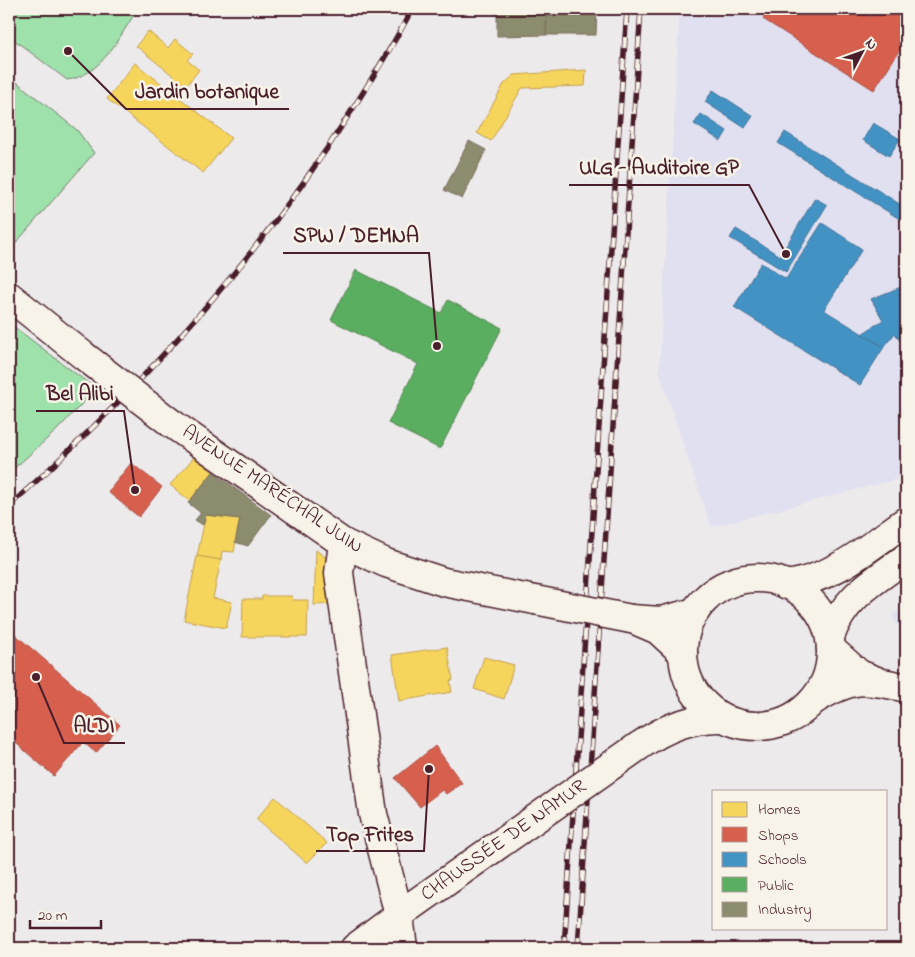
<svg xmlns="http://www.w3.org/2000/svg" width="915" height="957" font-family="'Indie Flower',sans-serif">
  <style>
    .built { fill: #e1e0f0 }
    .green { fill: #9fe1ab; stroke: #74806b }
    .homes { fill: #f6d55c; stroke: #c29e4d }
    .shops { fill: #d6604d; stroke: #ac4c43 }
    .schools { fill: #4393c3; stroke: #457095 }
    .public { fill: #5aae61; stroke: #558351 }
    .industry { fill: #8c8c6e; stroke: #786b5a }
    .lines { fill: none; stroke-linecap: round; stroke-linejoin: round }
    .minor-casing { stroke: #4a1f2b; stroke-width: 31 }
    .tertiary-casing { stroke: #4a1f2b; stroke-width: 31 }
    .primary-casing { stroke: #4a1f2b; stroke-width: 31 }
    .minor { stroke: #f7f3e8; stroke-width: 28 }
    .tertiary { stroke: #f7f3e8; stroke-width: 28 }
    .primary { stroke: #f7f3e8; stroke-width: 28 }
    .rail-casing { stroke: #4a1f2b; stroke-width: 5.5 }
    .rail { stroke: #f7f3e8; stroke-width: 4; stroke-dasharray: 11; stroke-linecap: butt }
    .tertiary-bridge-casing { stroke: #4a1f2b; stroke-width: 31; stroke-linecap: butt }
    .primary-bridge-casing { stroke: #4a1f2b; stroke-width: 31; stroke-linecap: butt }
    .tertiary-bridge { stroke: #f7f3e8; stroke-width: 28 }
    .primary-bridge { stroke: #f7f3e8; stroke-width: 28 }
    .labels { text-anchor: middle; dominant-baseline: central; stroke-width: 5; stroke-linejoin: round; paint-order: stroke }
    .street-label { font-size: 20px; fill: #4a1f2b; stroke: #f7f3e8 }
    .leader { fill: none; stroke: #4a1f2b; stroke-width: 2 }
    .callout-dot { fill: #4a1f2b; stroke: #f7f3e8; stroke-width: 2 }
    .callout-label { font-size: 21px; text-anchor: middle; font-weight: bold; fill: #4a1f2b; stroke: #f7f3e8; stroke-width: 5; stroke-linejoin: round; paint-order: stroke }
  </style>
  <rect width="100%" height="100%" fill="#edeaec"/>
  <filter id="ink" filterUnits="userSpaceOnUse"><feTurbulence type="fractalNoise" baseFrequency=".02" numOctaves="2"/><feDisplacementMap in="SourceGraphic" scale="10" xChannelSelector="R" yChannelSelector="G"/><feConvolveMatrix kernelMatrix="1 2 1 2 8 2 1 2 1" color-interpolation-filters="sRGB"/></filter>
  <g filter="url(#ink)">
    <!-- built -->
    <g class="built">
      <path d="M680 9H906V473L898 479 711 527 659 371Z"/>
      <path d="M906 606V639L892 616Z"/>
    </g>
    <!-- green -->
    <g class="green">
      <path d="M9 9H138C119 36 103 75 67 80L9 36Z"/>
      <path d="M9 76 77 130 94 153 9 251Z"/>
      <path d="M9 323 96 389 57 430 9 473Z"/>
    </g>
    <!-- homes -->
    <g class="homes">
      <path d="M148 31 168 48 175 39 193 54 187 60 199 70 186 86 136 46Z"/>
      <path d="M135 63 231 138 203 173 107 99Z"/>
      <path d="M586 70 585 86 522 88 491 141 477 133 504 84 514 75Z"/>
      <path d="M194 457 213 472 190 501 170 485Z"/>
      <path d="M206 515 240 519 234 552 222 551 221 560 197 556Z"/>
      <path d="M316 550 328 559 335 604 314 605Z"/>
      <path d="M197 556 221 560 213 598 232 602 226 628 184 620Z"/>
      <path d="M262 596H292L293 600H308L307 637H242L243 599H262Z"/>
      <path d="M447 647 453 680 450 681 452 692 399 701 392 655Z"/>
      <path d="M484 657 514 665 504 699 474 689Z"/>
      <path d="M275 797 327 843 307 863 256 819Z"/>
    </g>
    <!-- shops -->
    <g class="shops">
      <path d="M770 9H858L870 17 875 9H906V40L874 90 763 19Z"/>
      <path d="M131 463 162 487 139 517 108 492Z"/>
      <path d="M9 629 120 725 96 753 83 742 54 776 9 737Z"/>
      <path d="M435 746 462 783 446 794 442 790 420 807 395 778Z"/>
    </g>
    <!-- schools -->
    <g class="schools">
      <path d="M713 90 753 116 745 128 705 102Z"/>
      <path d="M701 114 727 131 721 141 694 124Z"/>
      <path d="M873 123 900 139 889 156 863 140Z"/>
      <path d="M785 132 906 208V223L778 143Z"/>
      <path d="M815 198 827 205 786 272 730 238 736 229 780 256Z"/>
      <path d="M822 223 862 249 824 310 884 347 860 385 734 307 761 263 786 279Z"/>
      <path d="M906 285V350L895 333 884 347 862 334 883 320 871 299Z"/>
    </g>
    <!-- public -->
    <path class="public" d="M356 270 441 313 448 300 502 328 440 449 388 423 418 364 331 320Z"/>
    <!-- industry -->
    <g class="industry">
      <path d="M497 9H547L546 35 497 36Z"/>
      <path d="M547 9H597L596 35H546Z"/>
      <path d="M469 141 486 150 462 199 444 190Z"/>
      <path d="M213 472 271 515 248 546 235 542 240 519 206 515 203 525 195 520 201 513 188 503Z"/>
    </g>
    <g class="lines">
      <defs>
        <path id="minor" d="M343 543 339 573 373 814 399 915 403 948"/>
        <g id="tertiary">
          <path d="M9 296 84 356"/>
          <path d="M171 423 343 543 386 563 444 582 535 600"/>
          <path d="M631 619 661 621 695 612"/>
          <path d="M637 621 658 630 683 653"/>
          <path d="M831 649 859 674 877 681"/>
          <path d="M814 700C852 677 864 678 906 688"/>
        </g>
        <g id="primary">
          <circle cx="757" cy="652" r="74"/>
          <path d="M787 585C833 579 870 546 906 521"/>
          <path d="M830 637C844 597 873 582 906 558"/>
          <path d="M639 746C665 728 691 717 723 718"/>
          <path d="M355 948 399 915 518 831"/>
        </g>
      </defs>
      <!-- minor casing -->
      <use href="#minor" class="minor-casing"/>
      <!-- tertiary casing -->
      <use href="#tertiary" class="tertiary-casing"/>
      <!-- primary casing -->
      <use href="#primary" class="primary-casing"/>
      <!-- minor -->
      <use href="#minor" class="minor"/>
      <!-- tertiary -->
      <use href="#tertiary" class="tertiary"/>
      <!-- primary -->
      <use href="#primary" class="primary"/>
      <defs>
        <g id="rail">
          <path d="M9 506C139 390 259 258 352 110 373 77 394 44 412 9"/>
          <path d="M564 948 627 9"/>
          <path d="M578 948 641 9"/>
        </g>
      </defs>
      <!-- rail casing -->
      <use href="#rail" class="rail-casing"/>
      <!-- rail -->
      <use href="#rail" class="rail"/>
      <defs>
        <g id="tertiary-bridge">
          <path d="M84 356 171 423"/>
          <path d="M535 600 631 619"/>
        </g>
        <path id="primary-bridge" d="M518 831 639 746"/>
      </defs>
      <!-- tertiary-bridge casing -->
      <use href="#tertiary-bridge" class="tertiary-bridge-casing"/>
      <!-- primary-bridge casing -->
      <use href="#primary-bridge" class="primary-bridge-casing"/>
      <!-- tertiary-bridge -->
      <use href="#tertiary-bridge" class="tertiary-bridge"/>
      <!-- primary-bridge -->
      <use href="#primary-bridge" class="primary-bridge"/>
    </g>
  </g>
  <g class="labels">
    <!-- street labels -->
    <g class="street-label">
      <text transform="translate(272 490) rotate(34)">AVENUE MARÉCHAL JUIN</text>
      <text transform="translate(504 841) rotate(-35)">CHAUSSÉE DE NAMUR</text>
    </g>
  </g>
  <!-- callouts -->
  <path class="leader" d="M68 51L126 109H289M786 254L749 185H569M437 346L429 253H283M135 490L124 411H36M36 677L64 743H125M429 769L424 851H316"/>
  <g class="callout-dot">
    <circle cx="68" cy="51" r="5"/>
    <circle cx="786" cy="254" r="5"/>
    <circle cx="437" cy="346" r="5"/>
    <circle cx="135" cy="490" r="5"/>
    <circle cx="36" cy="677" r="5"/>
    <circle cx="429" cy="769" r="5"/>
  </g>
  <g class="callout-label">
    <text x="207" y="98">Jardin botanique</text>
    <text x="659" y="174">ULG - Auditoire GP</text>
    <text x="356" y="242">SPW / DEMNA</text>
    <text x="80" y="400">Bel Alibi</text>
    <text x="94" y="732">ALDI</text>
    <text x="370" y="841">Top Frites</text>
  </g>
  <!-- margin -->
  <rect width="915" height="957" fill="none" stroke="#f7f3e8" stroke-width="30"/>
  <rect x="15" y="15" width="885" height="927" fill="none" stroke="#4a1f2b" stroke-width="2" filter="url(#ink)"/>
  <!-- legend -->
  <rect x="712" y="790" width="175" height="140" fill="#f7f3e8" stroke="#b29e9c"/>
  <rect x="722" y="802" width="25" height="15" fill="#f6d55c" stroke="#b29e9c"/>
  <text x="758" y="814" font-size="15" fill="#4a1f2b">Homes</text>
  <rect x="722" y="827" width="25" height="15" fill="#d6604d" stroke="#b29e9c"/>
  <text x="758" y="840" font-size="15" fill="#4a1f2b">Shops</text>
  <rect x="722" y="852" width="25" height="15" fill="#4393c3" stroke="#b29e9c"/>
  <text x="758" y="864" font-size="15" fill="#4a1f2b">Schools</text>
  <rect x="722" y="877" width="25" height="15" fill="#5aae61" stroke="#b29e9c"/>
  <text x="758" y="890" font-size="15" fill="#4a1f2b">Public</text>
  <rect x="722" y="902" width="25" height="15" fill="#8c8c6e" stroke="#b29e9c"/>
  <text x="758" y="914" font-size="15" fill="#4a1f2b">Industry</text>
  <!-- north arrow -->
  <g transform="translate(862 52) rotate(49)" stroke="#f7f3e8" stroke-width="4" paint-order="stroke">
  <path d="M0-4L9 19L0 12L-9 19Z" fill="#4a1f2b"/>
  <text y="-8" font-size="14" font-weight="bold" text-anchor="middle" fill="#4a1f2b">N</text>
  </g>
  <!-- scale -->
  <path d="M30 920v8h71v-8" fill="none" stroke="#4a1f2b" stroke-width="2.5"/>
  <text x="38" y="920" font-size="15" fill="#4a1f2b" stroke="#f7f3e8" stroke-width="4" paint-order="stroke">20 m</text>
</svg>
